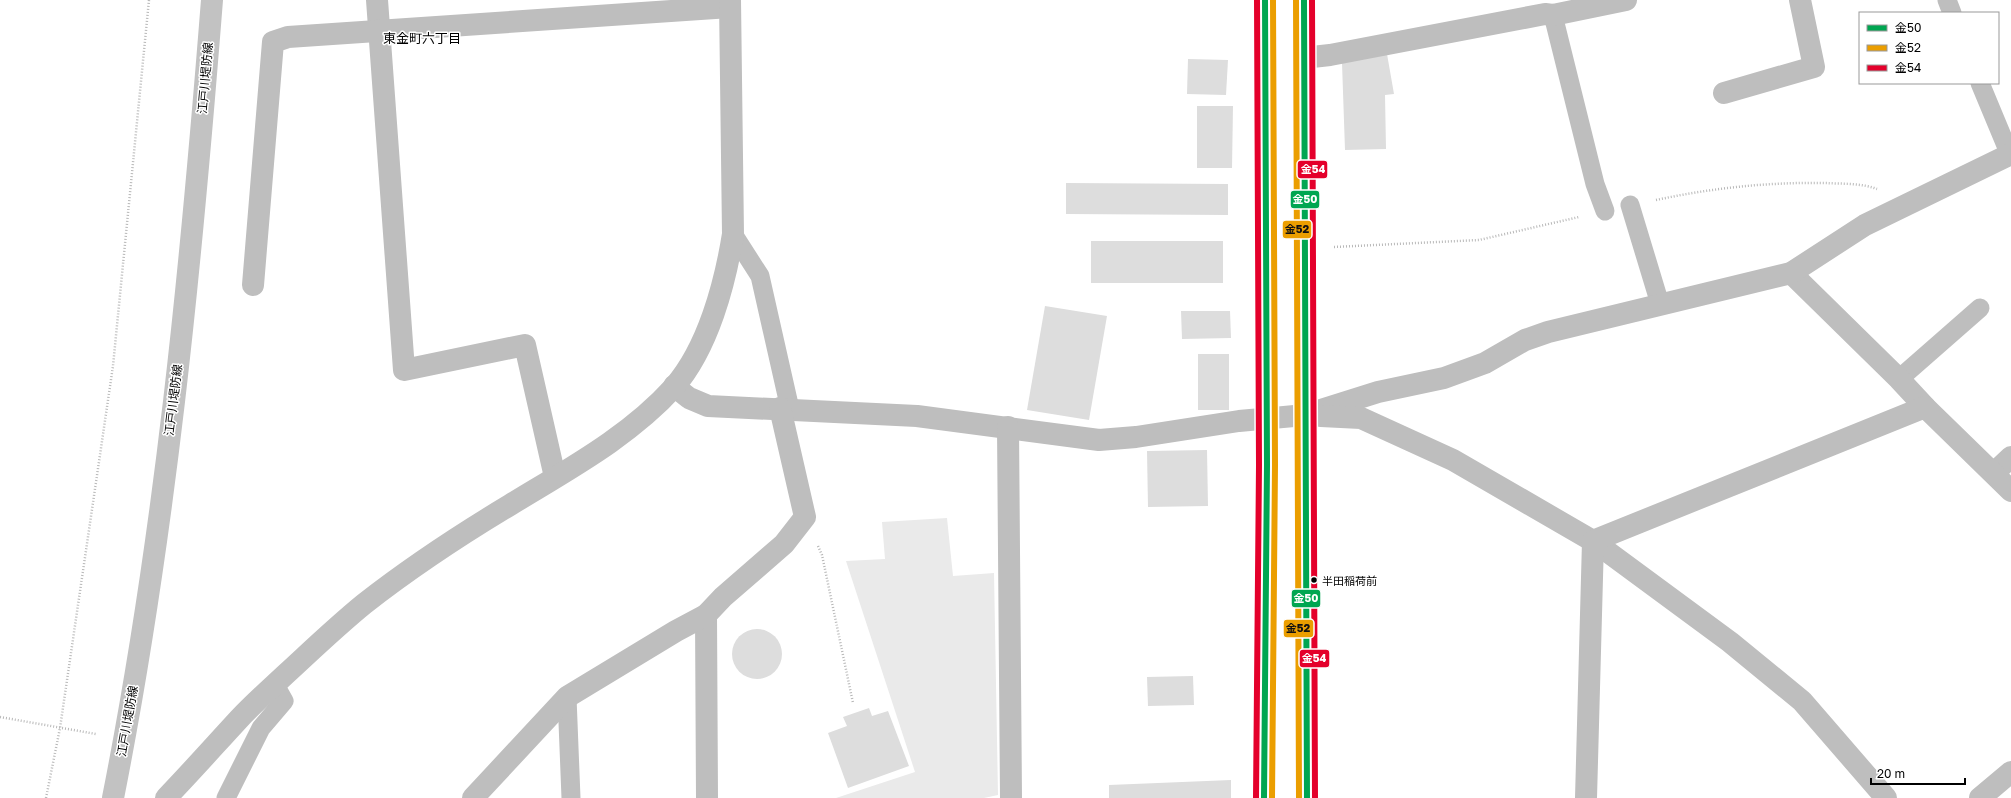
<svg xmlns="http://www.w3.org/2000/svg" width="2011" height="798" font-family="'Golos Text','Noto Sans JP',sans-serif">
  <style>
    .green { fill: #eaeaea }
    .building { fill: #ddd }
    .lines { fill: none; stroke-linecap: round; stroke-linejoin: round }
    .path { stroke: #b8b8b8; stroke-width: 2.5; stroke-dasharray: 1 2; stroke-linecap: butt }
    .service { stroke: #bebebe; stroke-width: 19 }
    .minor { stroke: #bebebe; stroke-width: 22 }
    .tertiary { stroke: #bebebe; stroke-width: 22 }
    .secondary { stroke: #c2c2c2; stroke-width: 22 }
    .bus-1-casing { stroke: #fff; stroke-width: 9 }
    .bus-2-casing { stroke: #fff; stroke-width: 9 }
    .bus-3-casing { stroke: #fff; stroke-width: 9 }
    .bus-1 { stroke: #00a651; stroke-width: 6 }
    .bus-2 { stroke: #eb9e00; stroke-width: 6 }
    .bus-3 { stroke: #e4002b; stroke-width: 6 }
    .bus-dot { fill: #000; stroke: #fff; stroke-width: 1.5 }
    .labels { text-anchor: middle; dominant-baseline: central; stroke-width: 3; stroke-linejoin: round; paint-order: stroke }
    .bus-label { font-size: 11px; fill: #000; stroke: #fff; text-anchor: start }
    .street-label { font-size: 12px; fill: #000; stroke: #fff }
    .neighbourhood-label { font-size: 13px; fill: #000; stroke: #fff }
    .line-badge { stroke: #fff; stroke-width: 1.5 }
    .badge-label { font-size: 11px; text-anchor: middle; font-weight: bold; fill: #fff }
    .pale-badge-label { font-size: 11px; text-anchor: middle; font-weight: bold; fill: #111 }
  </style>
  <rect width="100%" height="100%" fill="#fff"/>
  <!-- green -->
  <path class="green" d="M947 518 953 576 994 573 998 795 984 798H836L915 772 846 561 885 559 882 522Z"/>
  <!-- building -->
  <g class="building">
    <path d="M1387 54 1394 94 1385 95 1386 149 1345 150 1342 63Z"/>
    <path d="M1188 59 1228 60 1226 95 1187 94Z"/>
    <path d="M1197 106H1233L1232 168H1197Z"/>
    <path d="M1066 183 1228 184V215L1066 214Z"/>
    <rect x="1091" y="241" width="132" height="42"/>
    <path d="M1045 306 1107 316 1089 420 1027 410Z"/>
    <path d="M1181 311H1230L1231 338 1182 339Z"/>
    <rect x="1198" y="354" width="31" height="56"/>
    <path d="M1207 450 1208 506 1148 507 1147 451Z"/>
    <circle cx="757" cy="654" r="25"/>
    <path d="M1193 676 1194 705 1148 706 1147 677Z"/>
    <path d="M869 708 872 716 888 711 909 766 848 788 828 733 847 726 843 717Z"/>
    <path d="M1231 780V798H1109V785Z"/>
  </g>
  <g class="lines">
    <!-- path -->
    <g class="path">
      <path d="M1656 200C1712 188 1768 182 1826 183 1842 184 1862 183 1877 189"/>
      <path d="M1334 247 1479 240 1579 217"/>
      <path d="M818 546 822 555 853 703"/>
      <path d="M0 717 96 734"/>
      <path d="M46 798 60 728 113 366 149 0"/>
    </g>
    <!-- service -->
    <g class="service">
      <path d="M1947 0 1952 13"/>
      <path d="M1553 15 1595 184 1605 211"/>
      <path d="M1980 83 2010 155"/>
      <path d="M1630 205 1660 304"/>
      <path d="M733 234 760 276 790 409"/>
      <path d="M1899 379 1980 308"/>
      <path d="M567 697 571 798"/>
      <path d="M226 798 261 728 284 701 275 685"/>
    </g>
    <!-- minor -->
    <g class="minor">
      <path d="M377 0 404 370 525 345 555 477"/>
      <path d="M1303 58 1330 55 1545 14 1553 15 1626 0"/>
      <path d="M1724 93 1814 67 1800 0"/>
      <path d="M1791 273 1899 379 1925 407"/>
      <path d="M253 285 273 42 288 37 730 7"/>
      <path d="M674 386 689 398 708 406 917 416 1099 440 1136 437 1239 421 1305 415 1378 392 1444 378 1485 363 1525 340 1548 332 1791 273 1865 225 2011 154"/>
      <path d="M1321 416 1361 418 1453 460 1593 541 1730 642 1802 701 1886 798"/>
      <path d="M1008 427 1011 798"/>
      <path d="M1994 473 2011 457"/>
      <path d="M706 615 707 798"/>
      <path d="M473 798 567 697 676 631 706 615 723 597 784 544 805 517 780 408"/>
      <path d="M1586 798 1593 541 1925 407 2011 491"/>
      <path d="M1980 798 2011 772"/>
    </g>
    <!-- tertiary -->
    <path class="tertiary" d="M166 798C191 772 215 745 239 719 254 703 271 688 287 673 312 650 337 626 364 604 410 568 460 535 510 505 567 470 629 437 674 387 708 348 725 284 733 234L730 0"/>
    <!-- secondary -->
    <g class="secondary">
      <path d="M1304 0 1307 798"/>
      <path d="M113 798C165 535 191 267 212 0"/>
      <path d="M1264 798 1267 465 1265 0"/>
    </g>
    <defs>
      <g id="bus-1">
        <path d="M1304 0 1307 798"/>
        <path d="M1264 798 1267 465 1265 0"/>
      </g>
      <g id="bus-2">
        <path d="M1296 0 1299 798"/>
        <path d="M1272 798 1275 465 1273 0"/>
      </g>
      <g id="bus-3">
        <path d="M1312 0 1315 798"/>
        <path d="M1256 798 1259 465 1257 0"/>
      </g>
    </defs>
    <!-- bus-1 casing -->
    <use href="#bus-1" class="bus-1-casing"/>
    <!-- bus-2 casing -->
    <use href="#bus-2" class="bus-2-casing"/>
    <!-- bus-3 casing -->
    <use href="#bus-3" class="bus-3-casing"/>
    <!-- bus-1 -->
    <use href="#bus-1" class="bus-1"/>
    <!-- bus-2 -->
    <use href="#bus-2" class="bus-2"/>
    <!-- bus-3 -->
    <use href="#bus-3" class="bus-3"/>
  </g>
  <!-- markers -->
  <circle class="bus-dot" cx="1314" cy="580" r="3.5"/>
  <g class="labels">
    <!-- bus labels -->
    <g class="bus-label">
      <text x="1322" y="580">半田稲荷前</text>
    </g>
    <!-- street labels -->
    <g class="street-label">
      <text transform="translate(205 78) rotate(-85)">江戸川堤防線</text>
      <text transform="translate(173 400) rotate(-83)">江戸川堤防線</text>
      <text transform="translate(127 721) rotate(-80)">江戸川堤防線</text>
    </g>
    <!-- neighbourhood labels -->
    <g class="neighbourhood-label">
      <text x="422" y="38">東金町六丁目</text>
    </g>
  </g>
  <g class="line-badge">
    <rect x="1297" y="160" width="31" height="19" rx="4" fill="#e4002b"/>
    <rect x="1290" y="190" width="30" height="19" rx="4" fill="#00a651"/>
    <rect x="1282" y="220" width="30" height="19" rx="4" fill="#eb9e00"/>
    <rect x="1291" y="589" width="30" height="19" rx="4" fill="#00a651"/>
    <rect x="1283" y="619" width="31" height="19" rx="4" fill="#eb9e00"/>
    <rect x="1299" y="649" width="31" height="19" rx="4" fill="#e4002b"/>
  </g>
  <g class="badge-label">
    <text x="1313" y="173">金54</text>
    <text x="1305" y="203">金50</text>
    <text x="1306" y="602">金50</text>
    <text x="1314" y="662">金54</text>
  </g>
  <g class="pale-badge-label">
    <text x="1297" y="233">金52</text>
    <text x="1298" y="632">金52</text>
  </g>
  <!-- legend -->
  <rect x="1859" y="12" width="140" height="72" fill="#ffffff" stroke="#999999"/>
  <rect x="1867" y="25" width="20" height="6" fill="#00a651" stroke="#999999"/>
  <text x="1895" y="32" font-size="12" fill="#000000">金50</text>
  <rect x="1867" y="45" width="20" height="6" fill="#eb9e00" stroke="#999999"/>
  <text x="1895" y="52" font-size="12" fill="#000000">金52</text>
  <rect x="1867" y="65" width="20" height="6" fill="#e4002b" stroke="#999999"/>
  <text x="1895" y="72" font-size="12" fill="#000000">金54</text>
  <!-- scale -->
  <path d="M1871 778v6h94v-6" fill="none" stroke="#000000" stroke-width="2"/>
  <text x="1877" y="778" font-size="12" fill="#000000" stroke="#ffffff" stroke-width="3" paint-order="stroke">20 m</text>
</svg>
